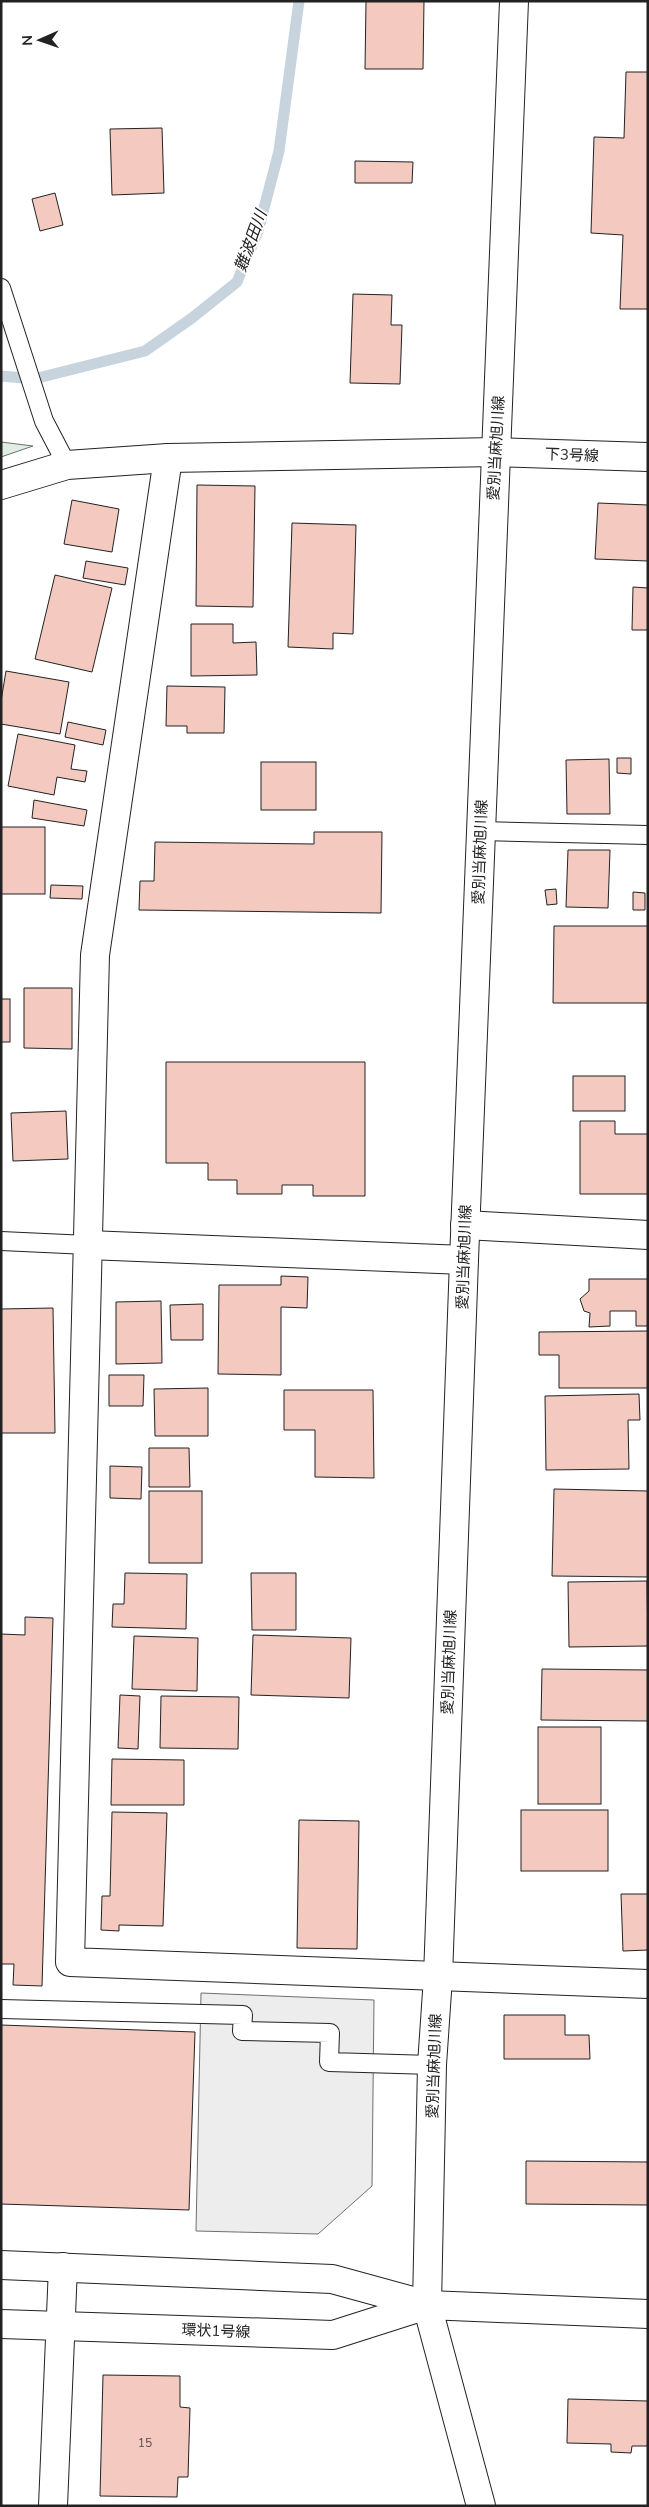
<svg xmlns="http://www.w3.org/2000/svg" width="649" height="2507" font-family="'Nunito Sans','Noto Sans JP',sans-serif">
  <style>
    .green { fill: #e0efe3; stroke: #6f6f6f }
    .parking { fill: #ededed; stroke: #6f6f6f }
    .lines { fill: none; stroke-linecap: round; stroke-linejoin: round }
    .stream { stroke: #c7d3dd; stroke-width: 11 }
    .building { fill: #f3c9c0; stroke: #222 }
    .service-casing { stroke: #222; stroke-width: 20 }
    .minor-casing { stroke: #222; stroke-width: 30 }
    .tertiary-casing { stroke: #222; stroke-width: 30 }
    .primary-casing { stroke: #222; stroke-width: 30 }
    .service { stroke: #fff; stroke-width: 18 }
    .minor { stroke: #fff; stroke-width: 28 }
    .tertiary { stroke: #fff; stroke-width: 28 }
    .primary { stroke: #fff; stroke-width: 28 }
    .labels { text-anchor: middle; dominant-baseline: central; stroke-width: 4; stroke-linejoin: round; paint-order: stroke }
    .number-label { font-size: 12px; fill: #564c4a }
    .street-label { font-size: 15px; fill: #222; stroke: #fff }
    .water-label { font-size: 16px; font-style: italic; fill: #222; stroke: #fff }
  </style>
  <rect width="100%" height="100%" fill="#fff"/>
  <!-- green -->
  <path class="green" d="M1 442 33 446 1 457Z"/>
  <!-- parking -->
  <path class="parking" d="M201 1993 374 2000 372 2186 318 2234 196 2231Z"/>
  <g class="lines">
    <!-- stream -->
    <path class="stream" d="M1 376 34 379 145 351 192 318 237 282 258 231 279 151 299 1"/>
  </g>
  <!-- building -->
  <g class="building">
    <path d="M366 1H424L423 69H365Z"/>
    <path d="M626 72H648V309H620L623 235 591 233 594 137 624 138Z"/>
    <path d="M162 128 164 193 112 195 110 129Z"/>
    <path d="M355 161 413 162 412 183H355Z"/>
    <path d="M55 193 63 225 40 231 32 199Z"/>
    <path d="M353 294 392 295 391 325H402L400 384 350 383Z"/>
    <path d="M197 485 255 486 253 607 196 606Z"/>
    <path d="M72 500 119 509 112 552 64 544Z"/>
    <path d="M598 503 648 505V561L595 559Z"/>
    <path d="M292 523 356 525 353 634 333 633V649L288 647Z"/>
    <path d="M86 561 128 568 125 585 83 578Z"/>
    <path d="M55 575 112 588 92 672 35 659Z"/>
    <path d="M633 587 648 588V630H632Z"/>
    <path d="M191 624H233V643L256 642 257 675 191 676Z"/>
    <path d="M6 671 69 682 60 734 1 724V701Z"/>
    <path d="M167 686 225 687 224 733H187V726H166Z"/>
    <path d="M68 722 106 730 103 745 65 737Z"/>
    <path d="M18 734 75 745 71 769 87 771 85 782 57 777 54 795 8 786Z"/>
    <path d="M617 758H631V774L617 773Z"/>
    <path d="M609 759 610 814H567L566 760Z"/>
    <rect x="261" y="762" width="55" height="48"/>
    <path d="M34 800 87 810 84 826 32 818Z"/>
    <rect x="1" y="827" width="44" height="67"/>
    <path d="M314 832H382L381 913 139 910 140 881H154L155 842 314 844Z"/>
    <path d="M568 850H610L608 908 566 907Z"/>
    <path d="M51 885 83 886 82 899 50 898Z"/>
    <path d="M556 889 557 904 547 905 545 890Z"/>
    <path d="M633 892 645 893V910H633Z"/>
    <path d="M554 926H648V1003H553Z"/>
    <path d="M24 988H72V1049L24 1048Z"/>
    <rect x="1" y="999" width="9" height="43"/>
    <path d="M166 1062H365V1196H313V1185H282V1194H237V1180H208V1163H166Z"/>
    <rect x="573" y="1076" width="52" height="35"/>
    <path d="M66 1111 68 1159 13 1161 11 1113Z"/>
    <path d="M580 1121H615V1134H648V1194H580Z"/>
    <path d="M281 1276 308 1277 307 1308 281 1307V1375L218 1374 219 1285H281Z"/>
    <path d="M589 1279H648V1326H636V1311H610V1326L589 1327 590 1313 584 1311 580 1299 589 1291Z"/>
    <path d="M161 1301 162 1363 116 1364V1302Z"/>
    <path d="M203 1304V1340H171L170 1305Z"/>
    <path d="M53 1308 55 1433H1V1309Z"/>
    <path d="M648 1331V1388H559V1355H539V1332Z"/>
    <path d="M109 1375H144L143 1406H109Z"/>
    <path d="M208 1388V1436H155L154 1389Z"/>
    <path d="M284 1390H373L374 1478 315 1477V1430H284Z"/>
    <path d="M639 1394 640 1420H628L629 1469 546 1470 545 1396Z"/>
    <path d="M149 1448H189L190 1487H149Z"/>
    <path d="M110 1466 142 1467 141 1499 110 1498Z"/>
    <path d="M554 1489 648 1491V1577L552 1576Z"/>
    <rect x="149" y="1491" width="53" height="72"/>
    <path d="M125 1573 187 1574 186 1629 112 1627 113 1604H124Z"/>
    <path d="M251 1573H296V1630H252Z"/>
    <path d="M647 1581 648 1646 569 1647 568 1582Z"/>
    <path d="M25 1617 53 1618 42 1986 13 1985 14 1964H1V1634L25 1635Z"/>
    <path d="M253 1635 351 1638 349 1698 251 1695Z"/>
    <path d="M134 1636 198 1638 197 1691 132 1689Z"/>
    <path d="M542 1669 648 1670V1721L541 1720Z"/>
    <path d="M120 1695 140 1696 138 1749 118 1748Z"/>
    <path d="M161 1696 239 1697 238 1749 160 1748Z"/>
    <rect x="538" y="1727" width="63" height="77"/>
    <path d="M112 1759 184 1760V1805H111Z"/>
    <rect x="521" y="1810" width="87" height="61"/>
    <path d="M112 1812 167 1813 163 1926 119 1925V1931L101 1930 102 1896H110Z"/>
    <path d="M299 1820 359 1821 357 1949 297 1948Z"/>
    <path d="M621 1894H648V1950L623 1951Z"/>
    <path d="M504 2015H565V2035H589L590 2059H504Z"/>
    <path d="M1 2025 195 2032 189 2210 1 2204Z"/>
    <path d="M526 2161 648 2162V2205L526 2204Z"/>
    <path d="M103 2375 180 2376V2407L190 2408 188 2477H178L177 2497 100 2496Z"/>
    <path d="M568 2399 648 2401V2446H632L631 2453 611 2452V2444L567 2443Z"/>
  </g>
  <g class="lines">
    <defs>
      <g id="service">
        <path d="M1 288 44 421 67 465"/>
        <path d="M481 831 648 835"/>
        <path d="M1 1241 88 1245"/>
        <path d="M1 2009 243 2015 242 2031 330 2033 329 2062 432 2065"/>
      </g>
      <g id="minor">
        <path d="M168 458 95 955 70 1962 648 1984"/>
        <path d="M1 485 67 465 168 458 496 452"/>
        <path d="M465 1225 648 1235"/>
        <path d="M88 1245 464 1260"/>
        <path d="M53 2506 63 2267"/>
      </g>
      <path id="tertiary" d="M496 452 648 457"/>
      <g id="primary">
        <path d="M1 2265 332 2279 427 2305 648 2314"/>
        <path d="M1 2324 333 2335 427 2305"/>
        <path d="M481 2506 427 2305 432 2065 438 1977 464 1260 514 1"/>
      </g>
    </defs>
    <!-- service casing -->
    <use href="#service" class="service-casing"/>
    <!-- minor casing -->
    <use href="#minor" class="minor-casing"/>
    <!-- tertiary casing -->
    <use href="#tertiary" class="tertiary-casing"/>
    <!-- primary casing -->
    <use href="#primary" class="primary-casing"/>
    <!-- service -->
    <use href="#service" class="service"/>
    <!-- minor -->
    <use href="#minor" class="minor"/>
    <!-- tertiary -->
    <use href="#tertiary" class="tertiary"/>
    <!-- primary -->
    <use href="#primary" class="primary"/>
  </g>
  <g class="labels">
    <!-- number labels -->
    <g class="number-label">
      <text x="145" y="2443">15</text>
    </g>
    <!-- street labels -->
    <g class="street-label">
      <text transform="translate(496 448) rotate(-87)">愛別当麻旭川線</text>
      <text transform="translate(572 455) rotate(2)">下3号線</text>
      <text transform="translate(480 852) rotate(-88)">愛別当麻旭川線</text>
      <text transform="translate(464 1257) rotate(-88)">愛別当麻旭川線</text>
      <text transform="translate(449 1662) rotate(-88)">愛別当麻旭川線</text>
      <text transform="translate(434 2066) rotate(-88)">愛別当麻旭川線</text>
      <text transform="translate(216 2331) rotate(2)">環状1号線</text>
    </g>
    <!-- water labels -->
    <g class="water-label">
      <text transform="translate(251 241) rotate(-70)">難波田川</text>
    </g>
  </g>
  <!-- border -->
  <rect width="649" height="2507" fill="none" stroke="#222222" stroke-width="5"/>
  <!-- north arrow -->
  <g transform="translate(40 40) rotate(268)" stroke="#ffffff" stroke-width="4" paint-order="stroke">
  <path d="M0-4L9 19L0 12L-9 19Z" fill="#222222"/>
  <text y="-8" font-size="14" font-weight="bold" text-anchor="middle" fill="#222222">N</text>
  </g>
</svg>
